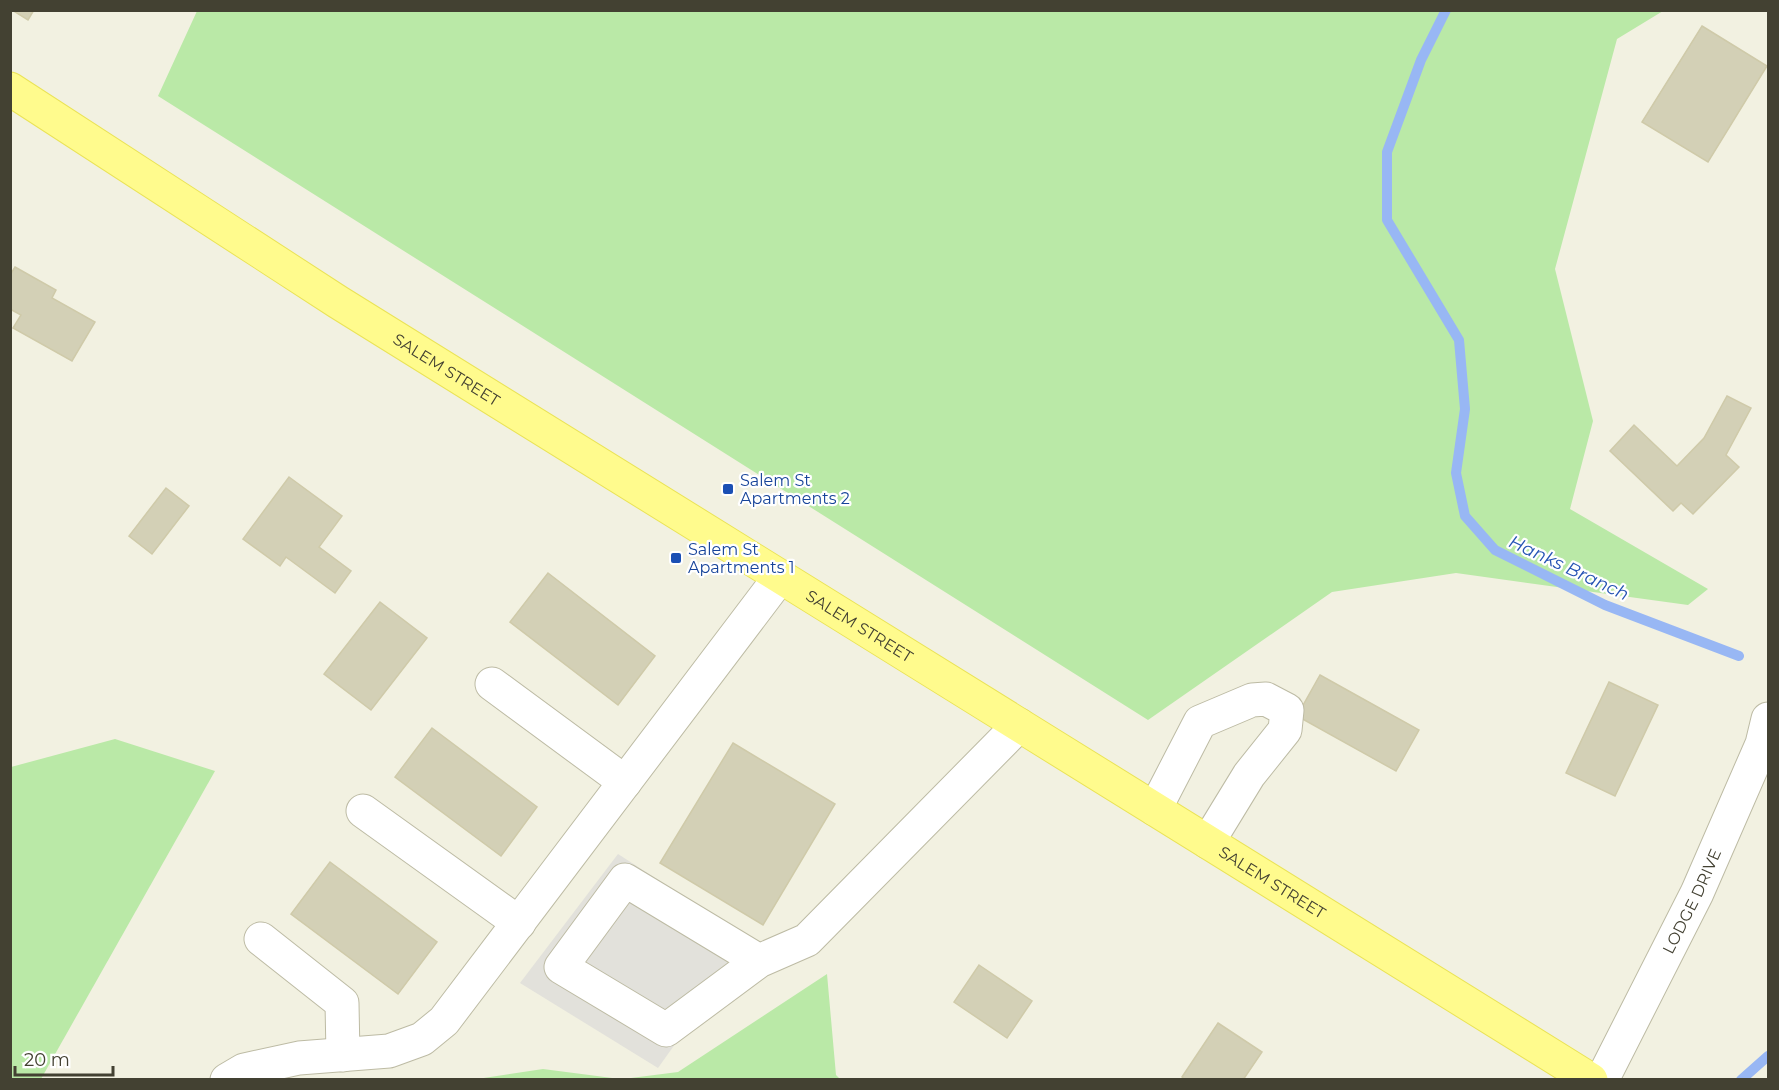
<svg xmlns="http://www.w3.org/2000/svg" width="1779" height="1090" font-family="Montserrat,sans-serif">
  <style>
    .green { fill: #bae9a7 }
    .parking { fill: #e2e1db }
    .lines { fill: none; stroke-linecap: round; stroke-linejoin: round }
    .stream { stroke: #98b7f4; stroke-width: 10 }
    .building { fill: #d3d0b6; stroke: #cfcaa9; stroke-width: 1.5 }
    .minor-casing { stroke: #bdbba4; stroke-width: 35 }
    .major-casing { stroke: #eae357; stroke-width: 35 }
    .minor { stroke: #fff; stroke-width: 33 }
    .major { stroke: #fffb8d; stroke-width: 33 }
    .transit-dot { fill: #1a4fb4; stroke: #fff; stroke-width: 2 }
    .labels { text-anchor: middle; dominant-baseline: central; stroke-width: 4.5; stroke-linejoin: round; paint-order: stroke }
    .street-label { font-size: 16px; fill: #434132; stroke: #fff }
    .transit-label { font-size: 16px; fill: #164399; stroke: #fff; text-anchor: start }
    .water-label { font-size: 18px; font-style: italic; fill: #2654b4; stroke: #fff }
  </style>
  <rect width="100%" height="100%" fill="#f2f1e1"/>
  <!-- green -->
  <g class="green">
    <path d="M197 11H1663L1617 39 1555 269 1593 421 1570 509 1708 589 1688 605 1456 573 1332 592 1148 720 158 96Z"/>
    <path d="M115 739 215 771 41 1079H11V767Z"/>
    <path d="M827 974 836 1075 840 1079H623L678 1072Z"/>
    <path d="M543 1069 620 1079H477Z"/>
  </g>
  <!-- parking -->
  <path class="parking" d="M618 854 750 939 658 1068 520 983Z"/>
  <g class="lines">
    <!-- stream -->
    <g class="stream">
      <path d="M1446 10 1421 60 1387 152V220L1459 340 1465 409 1456 473 1465 516 1495 550 1605 605 1739 656"/>
      <path d="M1741 1080 1768 1056"/>
    </g>
  </g>
  <!-- building -->
  <g class="building">
    <path d="M12 10H34L28 20Z"/>
    <path d="M1702 26 1767 66 1708 162 1642 122Z"/>
    <path d="M15 267 56 290 52 298 95 322 72 361 13 328 21 315 10 309V275Z"/>
    <path d="M1727 396 1751 408 1726 455 1739 467 1693 514 1681 503 1673 511 1610 451 1634 425 1677 466 1704 438Z"/>
    <path d="M289 477 342 516 319 547 351 571 335 593 286 557 280 566 243 539Z"/>
    <path d="M166 488 189 506 152 554 129 536Z"/>
    <path d="M548 573 655 656 618 705 510 622Z"/>
    <path d="M380 602 427 638 371 710 324 674Z"/>
    <path d="M1320 675 1419 730 1396 771 1297 716Z"/>
    <path d="M1609 682 1658 705 1615 796 1566 773Z"/>
    <path d="M432 728 537 807 501 856 395 777Z"/>
    <path d="M733 743 835 804 763 925 660 863Z"/>
    <path d="M330 862 437 942 398 994 291 914Z"/>
    <path d="M979 965 1032 1001 1007 1038 954 1002Z"/>
    <path d="M1218 1023 1262 1052 1243 1080H1185L1182 1077Z"/>
  </g>
  <g class="lines">
    <defs>
      <g id="minor">
        <path d="M492 684 625 782"/>
        <path d="M1155 809 1200 722 1252 700 1266 699 1287 710 1285 730 1249 775 1208 842"/>
        <path d="M363 811 519 923"/>
        <path d="M261 939 342 1003 343 1055"/>
        <path d="M759 961 666 1030 561 967 625 880 759 961 807 940 1019 725"/>
        <path d="M227 1080 244 1070 299 1058 389 1051 422 1039 444 1021 780 577"/>
        <path id="s1" d="M1602 1080 1697 893 1762 744 1768 719"/>
      </g>
      <g id="major">
        <path id="s2" d="M10 89 338 302 1591 1080"/>
      </g>
    </defs>
    <!-- minor casing -->
    <use href="#minor" class="minor-casing"/>
    <!-- major casing -->
    <use href="#major" class="major-casing"/>
    <!-- minor -->
    <use href="#minor" class="minor"/>
    <!-- major -->
    <use href="#major" class="major"/>
  </g>
  <!-- markers -->
  <g class="transit-dot">
    <rect x="722" y="483" width="12" height="12" rx="3"/>
    <rect x="670" y="552" width="12" height="12" rx="3"/>
  </g>
  <g class="labels">
    <!-- street labels -->
    <g class="street-label">
      <text stroke="none"><textPath href="#s2" startOffset="519">SALEM STREET</textPath></text>
      <text stroke="none"><textPath href="#s2" startOffset="1005">SALEM STREET</textPath></text>
      <text stroke="none"><textPath href="#s2" startOffset="1491">SALEM STREET</textPath></text>
      <text stroke="none"><textPath href="#s1" startOffset="200">LODGE DRIVE</textPath></text>
    </g>
    <!-- transit labels -->
    <g class="transit-label">
      <text x="740" y="480">Salem St<tspan x="740" dy="18">Apartments 2</tspan></text>
      <text x="688" y="549">Salem St<tspan x="688" dy="18">Apartments 1</tspan></text>
    </g>
    <!-- water labels -->
    <g class="water-label">
      <text transform="translate(1569 568) rotate(25)">Hanks Branch</text>
    </g>
  </g>
  <!-- border -->
  <rect width="1779" height="1090" fill="none" stroke="#434132" stroke-width="24"/>
  <!-- scale -->
  <path d="M15 1066v9h98v-9" fill="none" stroke="#434132" stroke-width="3"/>
  <text x="24" y="1066" font-size="18" fill="#434132" stroke="#ffffff" stroke-width="4.5" paint-order="stroke">20 m</text>
</svg>
